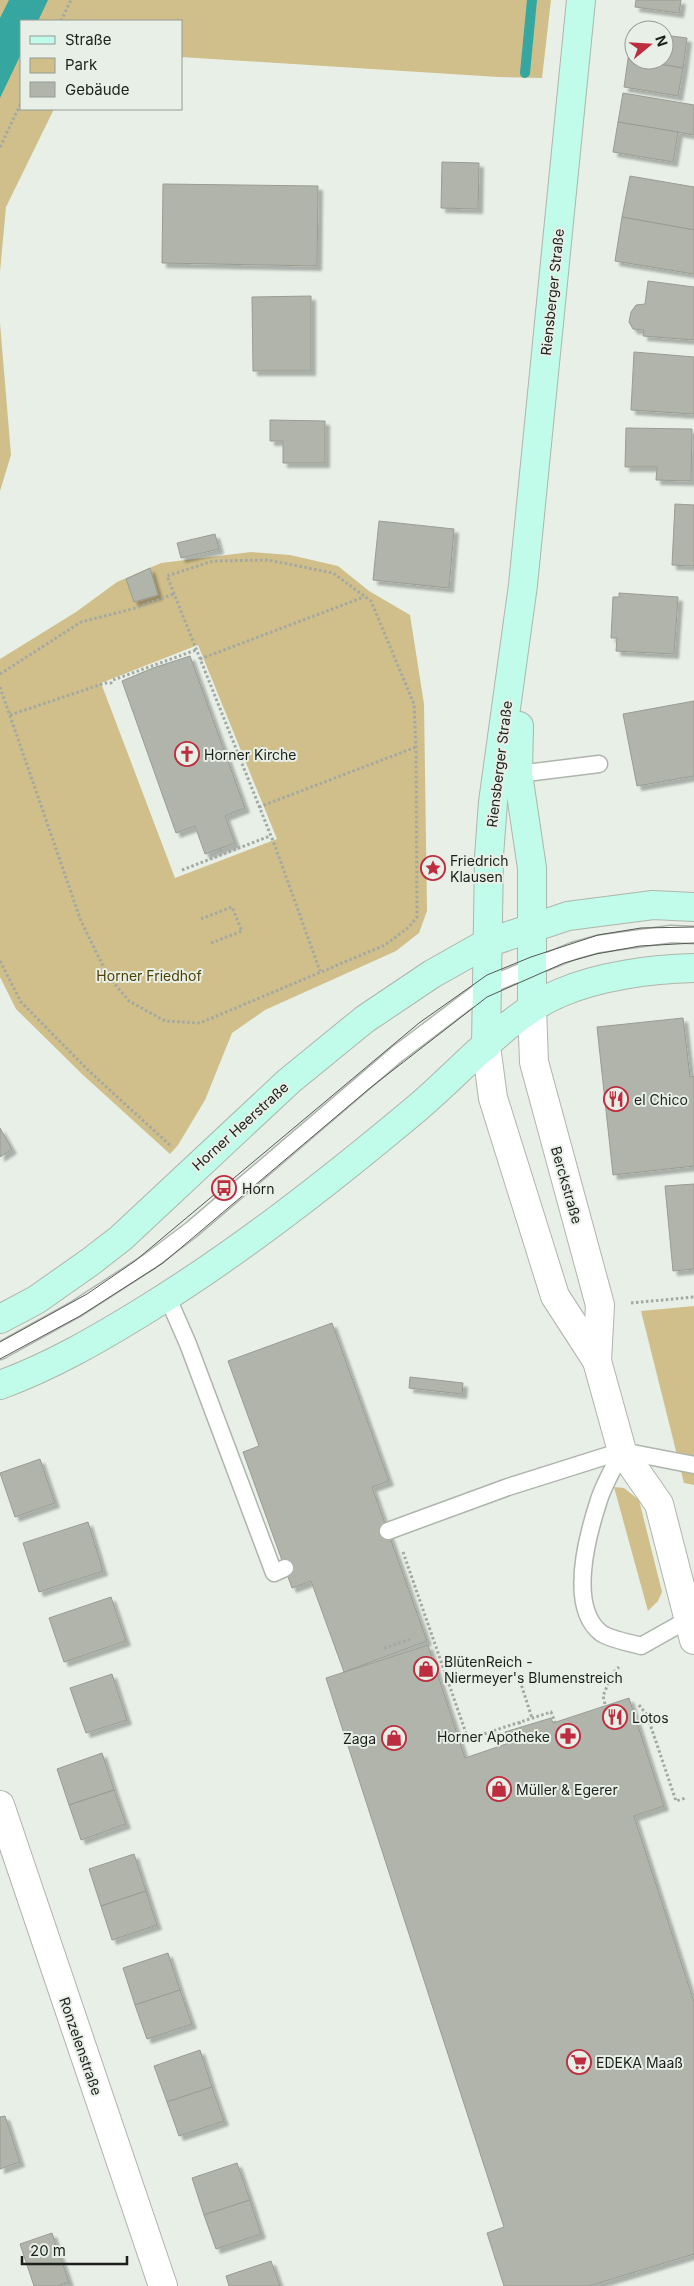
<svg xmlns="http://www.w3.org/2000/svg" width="694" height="2286" font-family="Inter,sans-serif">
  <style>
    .green { fill: #d0bf8a; fill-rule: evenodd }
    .water { fill: #35a6a0 }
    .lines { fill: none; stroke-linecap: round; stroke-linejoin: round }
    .stream { stroke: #35a6a0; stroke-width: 10 }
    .building { fill: #b1b4aa; stroke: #9a9c92; filter: url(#shadow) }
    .lane-casing { stroke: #aeb5ad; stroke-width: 19 }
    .street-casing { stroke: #aeb5ad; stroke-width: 30 }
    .secondary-casing { stroke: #aeb5ad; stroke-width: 30 }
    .path { stroke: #a3a9a2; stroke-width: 3; stroke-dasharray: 2.5 2.5; stroke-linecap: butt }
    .lane { stroke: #fff; stroke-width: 16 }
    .street { stroke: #fff; stroke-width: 28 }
    .secondary { stroke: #c1fbe9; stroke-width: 28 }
    .tram { stroke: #555954; stroke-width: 1 }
    .labels { text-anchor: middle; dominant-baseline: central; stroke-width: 4; stroke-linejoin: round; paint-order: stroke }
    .street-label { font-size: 14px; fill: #1d1f1c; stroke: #e7efe6 }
    .poi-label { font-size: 14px; fill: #1d1f1c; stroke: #e7efe6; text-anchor: start }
    .park-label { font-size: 14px; fill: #4e3e00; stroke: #e7efe6 }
  </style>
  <defs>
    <filter id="shadow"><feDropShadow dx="4.5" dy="4.5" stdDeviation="1" flood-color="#0004"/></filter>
  </defs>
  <rect width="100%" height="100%" fill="#e7efe6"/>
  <!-- green -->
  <g class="green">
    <path d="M0 0H551L542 78 498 77 181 57V21H21V109H54L6 207 0 272Z"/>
    <path d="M0 323 11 455 0 491Z"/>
    <path d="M251 552 290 555 338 566 369 591 410 615 424 704 427 911 419 933 396 951 265 1010 232 1033 205 1100 178 1145 170 1154 83 1075 16 1009 0 977V659L76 612 117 582 161 563ZM198 645 277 839 175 878 101 683Z"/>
    <path d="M694 1306V1485L684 1483 641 1311Z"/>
    <path d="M614 1487 624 1488 639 1500 662 1592 658 1601 648 1611Z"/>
  </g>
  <!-- water -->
  <path class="water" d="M9 0H48L38 21H21V54L0 98V18Z"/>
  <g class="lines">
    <!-- stream -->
    <path class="stream" d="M525 73 532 0"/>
  </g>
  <!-- building -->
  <g class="building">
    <path d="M636 0H681L679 13 635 7Z"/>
    <path d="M633 30H635L634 60 628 59Z"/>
    <path d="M664 35 687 38 683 68 635 60H664Z"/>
    <path d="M628 59 683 68 678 96 624 87Z"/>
    <path d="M623 93 694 105V135L618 122Z"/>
    <path d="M618 122 678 132 673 162 613 152Z"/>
    <path d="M442 162 479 163 478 209 441 208Z"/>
    <path d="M630 176 694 187V230L622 217Z"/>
    <path d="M163 184 318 186 317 266 162 263Z"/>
    <path d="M622 217 694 230V274L615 261Z"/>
    <path d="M648 281 694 287V340L643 336 644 330 633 329 629 322 631 312 636 305 645 304Z"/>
    <path d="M311 296V371H253L252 297Z"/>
    <path d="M634 352 694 357V414L631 410Z"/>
    <path d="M270 420 325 421V463H283V441H270Z"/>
    <path d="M626 428 692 429 691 481 656 480 657 467H625Z"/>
    <path d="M675 504 694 505V566L672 565Z"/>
    <path d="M379 521 454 529 449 588 373 580Z"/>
    <path d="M215 534 219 549 181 558 177 543Z"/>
    <path d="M150 568 158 595 134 602 126 579Z"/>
    <path d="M619 593 678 597 674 654 616 651 617 638H611L613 597H619Z"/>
    <path d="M190 656 245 808 225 816 235 843 205 854 195 826 176 833 122 681 153 668Z"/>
    <path d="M694 701V776L637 786 623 714Z"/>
    <path d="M683 1018 690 1077 694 1076V1166L613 1175 597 1027Z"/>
    <path d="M0 1128 12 1149 0 1157Z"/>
    <path d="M694 1184V1269L673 1271 665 1186Z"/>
    <path d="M332 1323 389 1481 372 1487 427 1641 344 1672 311 1581 292 1588 243 1452 259 1446 228 1361Z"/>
    <path d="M410 1377 463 1383 462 1394 409 1388Z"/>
    <path d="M40 1459 55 1503 15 1517 0 1473Z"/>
    <path d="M88 1522 103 1571 39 1592 23 1543Z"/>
    <path d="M111 1597 126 1641 64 1662 49 1618Z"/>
    <path d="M428 1645 465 1758 509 1743 505 1732 551 1718 553 1723 629 1698 664 1806 634 1816 694 2002V2254L589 2286H504L487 2233 504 2227 326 1678Z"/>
    <path d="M112 1674 127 1720 86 1733 70 1688Z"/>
    <path d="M102 1753 114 1790 69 1805 57 1769Z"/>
    <path d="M114 1790 126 1824 81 1840 69 1805Z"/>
    <path d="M134 1854 146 1891 101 1906 89 1869Z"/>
    <path d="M146 1891 157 1925 112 1940 101 1906Z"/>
    <path d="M168 1953 180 1990 135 2005 123 1968Z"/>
    <path d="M180 1990 192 2024 147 2039 135 2005Z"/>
    <path d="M200 2050 212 2087 167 2102 154 2066Z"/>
    <path d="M212 2087 224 2121 179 2136 167 2102Z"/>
    <path d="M5 2116 20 2162 0 2169V2117Z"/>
    <path d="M237 2163 250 2200 204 2215 192 2178Z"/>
    <path d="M250 2200 261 2234 216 2249 204 2215Z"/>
    <path d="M52 2233 69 2282 57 2286H34L20 2244Z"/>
    <path d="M271 2261 280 2286H229L226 2276Z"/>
  </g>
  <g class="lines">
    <defs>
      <g id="lane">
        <path d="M518 774 599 764"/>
        <path d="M167 1296 188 1344 274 1573 285 1568"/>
        <path d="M0 1351 76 1309 150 1261 191 1230 397 1054 487 986 573 951 598 944 671 934 694 935"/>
        <path d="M622 1451C614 1468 603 1485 598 1503 587 1537 568 1607 601 1633 609 1639 631 1643 641 1646L689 1619"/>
        <path d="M388 1531 508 1487 622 1451 694 1465"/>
      </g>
      <g id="street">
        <path d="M532 1008 534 1062 600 1305 597 1361"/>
        <path d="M486 1046 493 1098 555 1296 597 1361 622 1451 659 1504 694 1640"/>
        <path d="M0 1805 163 2286"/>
      </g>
      <g id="secondary">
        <path d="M519 726 518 774 532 868V1008"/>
        <path d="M486 1046 489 856 493 802 523 585 581 0"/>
        <path d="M0 1319 36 1300 90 1262 121 1238 289 1081 365 1019 432 974 487 943 568 916 653 905 694 907"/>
        <path d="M0 1385C52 1366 100 1338 147 1309 242 1250 330 1181 416 1109 459 1073 509 1014 560 993 599 976 652 969 694 968"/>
      </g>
    </defs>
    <!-- lane casing -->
    <use href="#lane" class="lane-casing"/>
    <!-- street casing -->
    <use href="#street" class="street-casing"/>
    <!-- secondary casing -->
    <use href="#secondary" class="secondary-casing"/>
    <!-- path -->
    <g class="path">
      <path d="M61 21 71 0"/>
      <path d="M0 147 21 103"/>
      <path d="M200 659 364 597"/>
      <path d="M0 674 81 622 136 608 174 594"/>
      <path d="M0 687 81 921 108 976 129 1001 165 1021 200 1023 385 945 409 927 417 917 416 747 414 704 371 601 333 573 268 560 213 561 167 576 275 846 320 971"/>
      <path d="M10 715 105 683H111L113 680 196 650"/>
      <path d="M259 807 416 747"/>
      <path d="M220 849 222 854"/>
      <path d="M182 870 270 836"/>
      <path d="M201 919 232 907 242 931 211 943"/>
      <path d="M0 961 21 1002 89 1071 172 1147"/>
      <path d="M631 1303 694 1297"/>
      <path d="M403 1552 468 1739 551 1712 555 1722"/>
      <path d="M384 1648 411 1639"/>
      <path d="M520 1681 532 1718"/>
      <path d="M605 1704 603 1696 612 1674 619 1667"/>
      <path d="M639 1705 647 1715 676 1801 686 1798"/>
      <path d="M519 1722 521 1727"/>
    </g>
    <!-- lane -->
    <use href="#lane" class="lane"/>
    <!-- street -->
    <use href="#street" class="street"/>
    <!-- secondary -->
    <use href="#secondary" class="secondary"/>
    <!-- tram -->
    <g class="tram">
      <path d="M0 1342 87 1294 135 1261 419 1023 487 975 531 957 598 935 641 928 694 927"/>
      <path d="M0 1359 80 1316 163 1263 370 1088 487 997 564 963 596 954 640 946 694 943"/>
    </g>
  </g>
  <!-- icons -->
  <defs>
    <symbol id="church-ring" viewBox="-11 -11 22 22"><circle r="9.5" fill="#e7efe6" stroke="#be2d3f" stroke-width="1.5"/><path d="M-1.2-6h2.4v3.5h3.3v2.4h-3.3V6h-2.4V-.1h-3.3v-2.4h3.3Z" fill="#be2d3f"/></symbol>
    <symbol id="sight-ring" viewBox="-11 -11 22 22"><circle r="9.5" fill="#e7efe6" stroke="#be2d3f" stroke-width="1.5"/><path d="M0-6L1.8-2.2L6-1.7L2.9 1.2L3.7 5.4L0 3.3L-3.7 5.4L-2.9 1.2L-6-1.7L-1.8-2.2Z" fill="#be2d3f"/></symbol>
    <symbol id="restaurant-ring" viewBox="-11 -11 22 22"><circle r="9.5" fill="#e7efe6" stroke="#be2d3f" stroke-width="1.5"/><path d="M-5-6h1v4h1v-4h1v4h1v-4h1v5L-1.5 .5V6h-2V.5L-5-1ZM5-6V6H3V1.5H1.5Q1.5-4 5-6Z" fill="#be2d3f"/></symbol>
    <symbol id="bus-ring" viewBox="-11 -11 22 22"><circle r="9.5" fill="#e7efe6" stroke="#be2d3f" stroke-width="1.5"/><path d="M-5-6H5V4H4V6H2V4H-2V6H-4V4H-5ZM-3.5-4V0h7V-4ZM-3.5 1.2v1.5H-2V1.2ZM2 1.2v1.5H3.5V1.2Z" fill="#be2d3f"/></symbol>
    <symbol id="shop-ring" viewBox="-11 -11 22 22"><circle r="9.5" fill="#e7efe6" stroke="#be2d3f" stroke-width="1.5"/><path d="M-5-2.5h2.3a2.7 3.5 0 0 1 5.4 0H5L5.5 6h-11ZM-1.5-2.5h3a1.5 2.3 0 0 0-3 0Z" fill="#be2d3f"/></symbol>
    <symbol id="pharmacy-ring" viewBox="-11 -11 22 22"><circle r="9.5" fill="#e7efe6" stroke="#be2d3f" stroke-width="1.5"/><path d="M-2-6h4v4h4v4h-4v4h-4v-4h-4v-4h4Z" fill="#be2d3f"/></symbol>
    <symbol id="supermarket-ring" viewBox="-11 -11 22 22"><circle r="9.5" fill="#e7efe6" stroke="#be2d3f" stroke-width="1.5"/><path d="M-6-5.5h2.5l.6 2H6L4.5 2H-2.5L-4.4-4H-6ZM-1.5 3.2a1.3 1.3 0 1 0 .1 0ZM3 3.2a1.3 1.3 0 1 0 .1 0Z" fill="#be2d3f"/></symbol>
  </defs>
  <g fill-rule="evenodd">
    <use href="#church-ring" x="173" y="740" width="28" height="28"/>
    <use href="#sight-ring" x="419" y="854" width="28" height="28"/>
    <use href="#restaurant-ring" x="602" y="1085" width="28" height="28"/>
    <use href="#bus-ring" x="210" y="1174" width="28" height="28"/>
    <use href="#shop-ring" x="412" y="1655" width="28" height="28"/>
    <use href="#restaurant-ring" x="601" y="1703" width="28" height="28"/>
    <use href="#pharmacy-ring" x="554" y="1722" width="28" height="28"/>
    <use href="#shop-ring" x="380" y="1724" width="28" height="28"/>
    <use href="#shop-ring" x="485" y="1775" width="28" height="28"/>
    <use href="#supermarket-ring" x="565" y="2048" width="28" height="28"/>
  </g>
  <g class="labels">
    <!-- street labels -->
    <g class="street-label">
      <text transform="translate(552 292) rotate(-84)">Riensberger Straße</text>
      <text transform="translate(499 764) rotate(-83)">Riensberger Straße</text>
      <text transform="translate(240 1126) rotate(-42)">Horner Heerstraße</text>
      <text transform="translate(567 1185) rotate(74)">Berckstraße</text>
      <text transform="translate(81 2046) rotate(71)">Ronzelenstraße</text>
    </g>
    <!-- poi labels -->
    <g class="poi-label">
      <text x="204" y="754">Horner Kirche</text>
      <text x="450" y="860">Friedrich<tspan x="450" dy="16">Klausen</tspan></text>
      <text x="634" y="1099">el Chico</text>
      <text x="242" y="1188">Horn</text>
      <text x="444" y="1661">BlütenReich -<tspan x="444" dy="16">Niermeyer's Blumenstreich</tspan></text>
      <text x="632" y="1717">Lotos</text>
      <text x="550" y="1736" text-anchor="end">Horner Apotheke</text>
      <text x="376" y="1738" text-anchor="end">Zaga</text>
      <text x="516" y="1789">Müller &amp; Egerer</text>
      <text x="596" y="2062">EDEKA Maaß</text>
    </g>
    <!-- park labels -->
    <g class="park-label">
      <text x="149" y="975">Horner Friedhof</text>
    </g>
  </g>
  <!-- legend -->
  <rect x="20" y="20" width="162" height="90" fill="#e7efe6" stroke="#969c95"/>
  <rect x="30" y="36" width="25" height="8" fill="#c1fbe9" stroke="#969c95"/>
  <text x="65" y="45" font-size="15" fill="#1d1f1c">Straße</text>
  <rect x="30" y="58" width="25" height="15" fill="#d0bf8a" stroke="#969c95"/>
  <text x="65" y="70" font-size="15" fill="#1d1f1c">Park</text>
  <rect x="30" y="82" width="25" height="15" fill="#b1b4aa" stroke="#969c95"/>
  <text x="65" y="95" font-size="15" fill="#1d1f1c">Gebäude</text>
  <!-- north arrow -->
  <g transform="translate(649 45) rotate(72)"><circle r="24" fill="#e7efe6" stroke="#969c95"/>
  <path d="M0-4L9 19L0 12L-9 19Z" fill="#be2d3f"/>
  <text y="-8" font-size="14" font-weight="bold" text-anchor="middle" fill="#1d1f1c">N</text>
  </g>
  <!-- scale -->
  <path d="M22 2256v8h105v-8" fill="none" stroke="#1d1f1c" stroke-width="2.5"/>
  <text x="30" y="2256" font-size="15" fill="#1d1f1c" stroke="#e7efe6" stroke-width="4" paint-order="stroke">20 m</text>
</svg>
